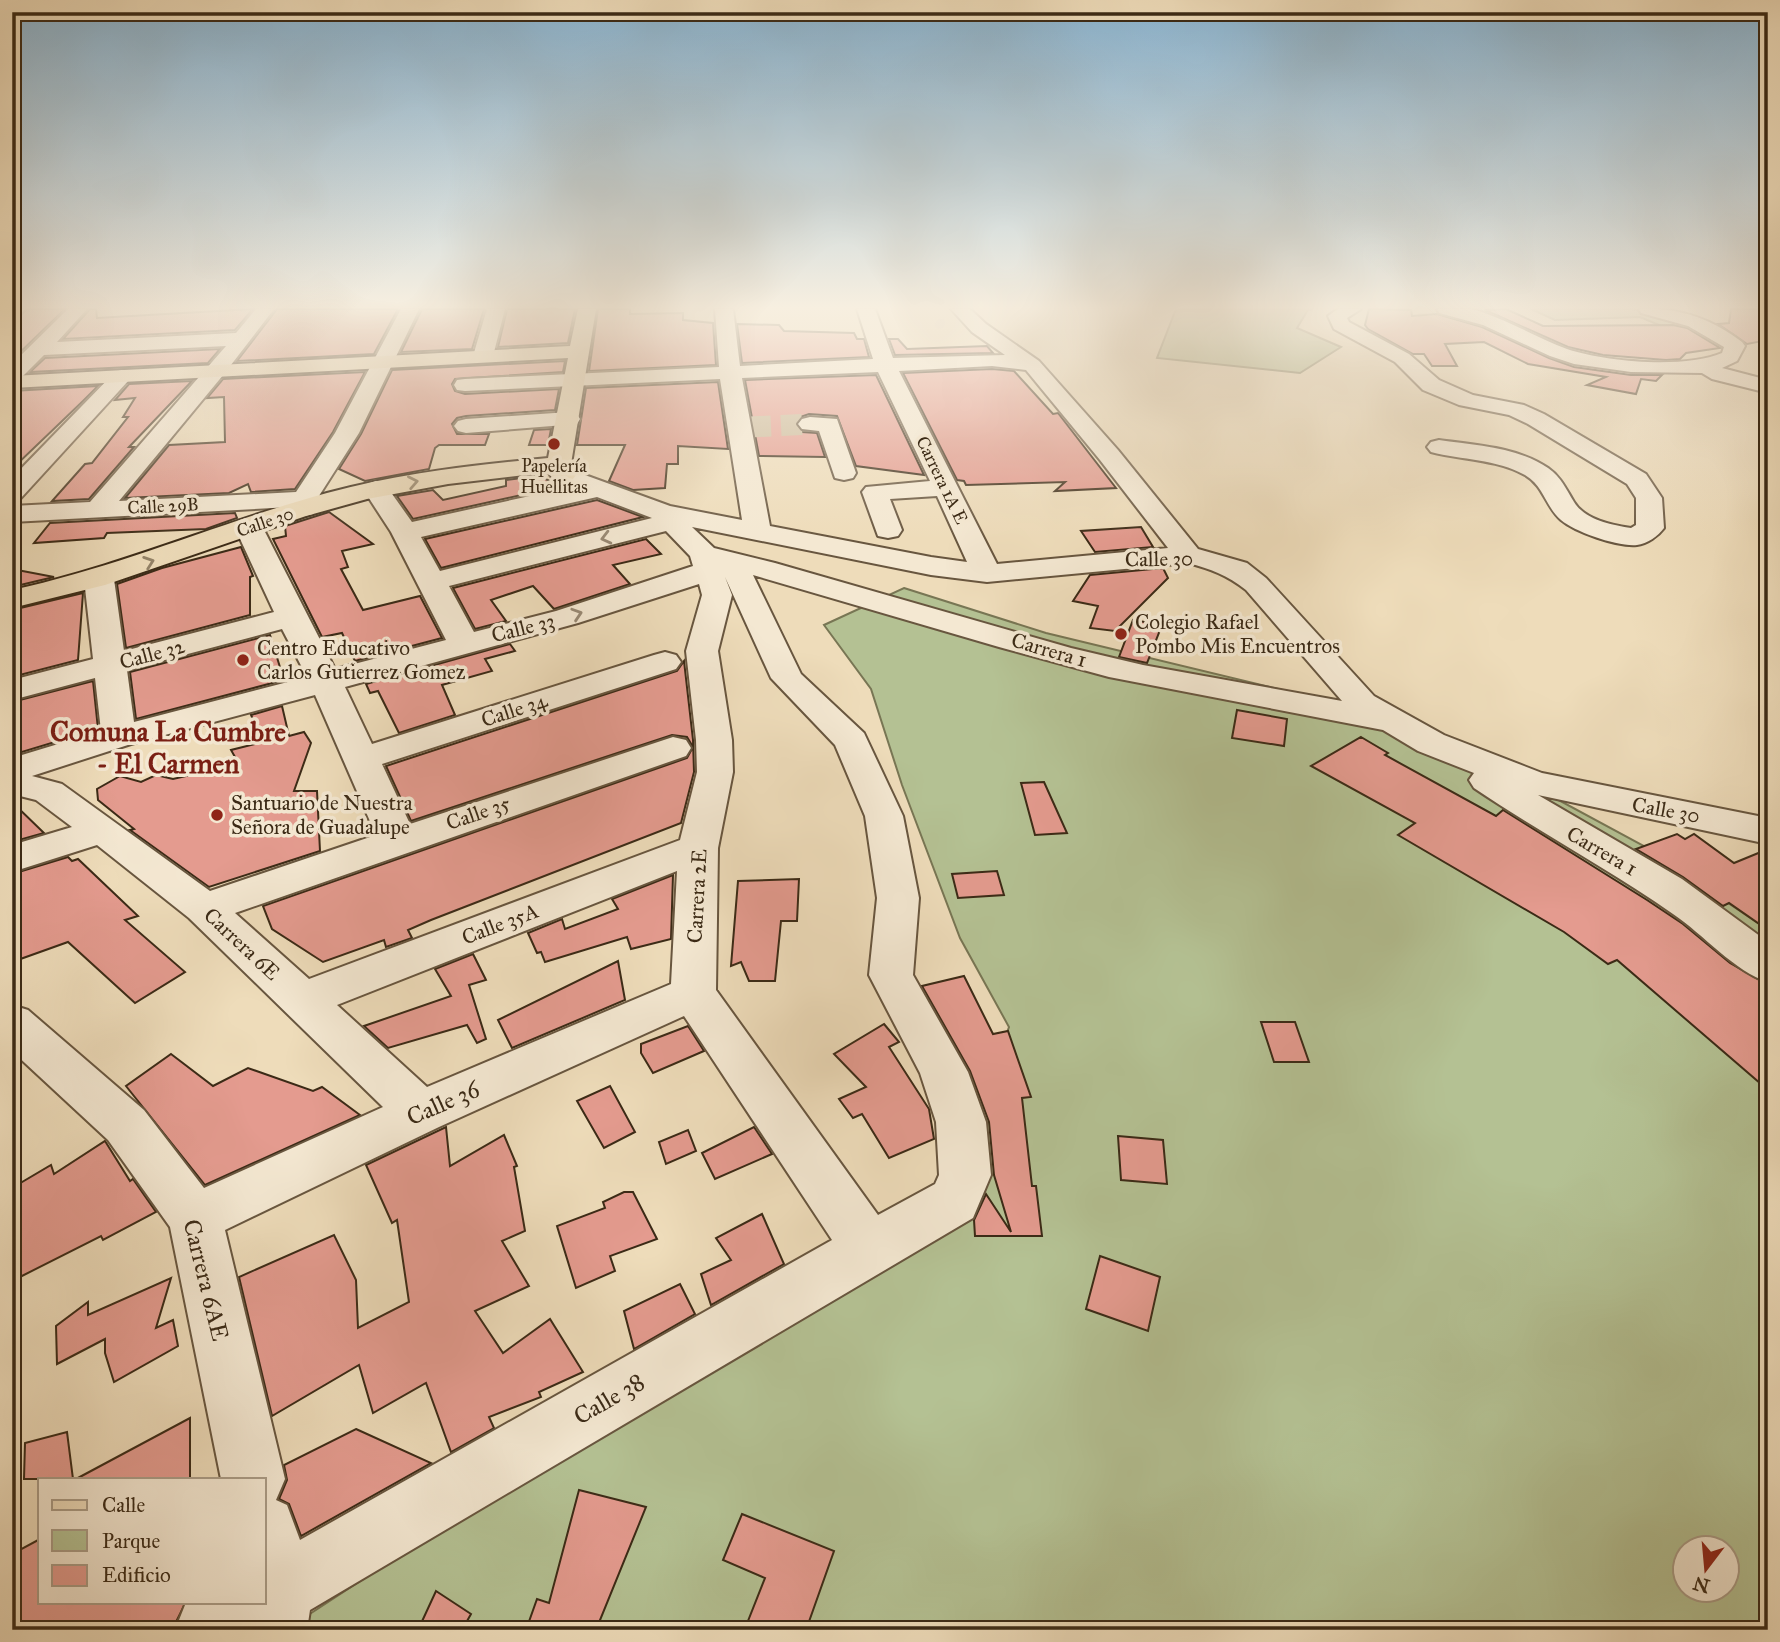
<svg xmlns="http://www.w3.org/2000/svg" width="1780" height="1642" font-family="'IM FELL Great Primer',serif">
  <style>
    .green { fill: #b4c193; stroke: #787654; stroke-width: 2; fill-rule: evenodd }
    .building { fill: #e49b8f; stroke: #3b2a16; stroke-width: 2 }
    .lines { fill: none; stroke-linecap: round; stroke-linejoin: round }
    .minor-tunnel { stroke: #cab899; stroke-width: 21; stroke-dasharray: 21 10; stroke-linecap: butt }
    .minor-casing { stroke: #68563f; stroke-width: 4 }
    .major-casing { stroke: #3b2a16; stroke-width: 4 }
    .minor { fill: #f4e8d2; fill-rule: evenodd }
    .major { fill: #eedcba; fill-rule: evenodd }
    .oneway { stroke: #948368 }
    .oneway2 { stroke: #988974 }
    .poi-dot { fill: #8f2418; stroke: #f4e8d2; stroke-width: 2.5 }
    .labels { text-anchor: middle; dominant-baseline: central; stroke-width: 7; stroke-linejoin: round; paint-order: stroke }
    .far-poi-label { font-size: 18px; fill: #3b2a16; stroke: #f4e8d2 }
    .far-street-label { font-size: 18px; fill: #3b2a16; stroke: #f4e8d2 }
    .street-label { font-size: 21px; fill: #3b2a16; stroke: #f4e8d2 }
    .poi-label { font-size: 21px; fill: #3b2a16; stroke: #f4e8d2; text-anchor: start }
    .near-street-label { font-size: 24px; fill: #3b2a16; stroke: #f4e8d2 }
    .district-label { font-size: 28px; font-weight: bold; fill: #7a1f14; stroke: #f4e8d2 }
  </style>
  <rect width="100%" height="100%" fill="#eedcba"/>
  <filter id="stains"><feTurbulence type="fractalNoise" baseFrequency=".00286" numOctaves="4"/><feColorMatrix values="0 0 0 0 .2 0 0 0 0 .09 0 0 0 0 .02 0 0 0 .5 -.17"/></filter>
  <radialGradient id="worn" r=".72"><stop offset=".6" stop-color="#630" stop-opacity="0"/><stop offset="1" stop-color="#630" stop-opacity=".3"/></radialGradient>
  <!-- green -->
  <g class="green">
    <path d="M1176 309H1313L1308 310 1297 328 1341 347 1300 373 1157 358Z"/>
    <path d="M1531 309H1632L1688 321 1707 345 1640 317 1555 320Z"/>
    <path d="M904 588 1046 633 1324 700 1527 783 1644 846 1768 930V1630H295L296 1623 869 1248 954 1201 988 1084 1009 1027 960 938 902 785 871 689 824 625ZM1686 1548H1728V1590H1686Z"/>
  </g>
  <!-- building -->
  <g class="building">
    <path d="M27 309H65L12 360V325Z"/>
    <path d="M90 309H96L97 318 253 309 235 330 63 339Z"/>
    <path d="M277 309H398L374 354 237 361Z"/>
    <path d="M422 309H484L472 349 401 352Z"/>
    <path d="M507 309H575L568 343 498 347Z"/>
    <path d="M598 309H630V314L683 313V320L713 323 716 365 589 371Z"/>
    <path d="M1369 309 1411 310 1412 316 1437 314 1482 327 1549 358 1574 367 1631 375H1662L1656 381 1641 379 1636 394 1587 385 1606 377 1528 364 1484 342 1445 344 1457 366H1432L1424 354H1413L1368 329 1365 325Z"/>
    <path d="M1506 309 1543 326 1673 325 1687 328 1720 348 1686 353 1680 359 1666 360 1603 355 1568 347 1485 310Z"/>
    <path d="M1731 309H1768V340L1747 344 1718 324 1729 323Z"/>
    <path d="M737 324 779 325 784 331 854 333 857 339H864L869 357 742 363Z"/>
    <path d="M889 339H898L907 349 987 346 993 353 895 355Z"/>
    <path d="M220 349 208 363 30 372 45 358Z"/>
    <path d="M565 361 563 372 455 379 452 384 455 391 465 394 559 389 555 410 466 416 457 418 452 424 457 434H489L485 445H439L435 448 429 469 365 481 339 469 361 434 392 370Z"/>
    <path d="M992 369 1014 371 1053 414 1058 413 1116 488 1055 491 1065 482 966 485 964 481 957 480 903 373Z"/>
    <path d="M365 372 333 432 295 489 251 492 248 484 229 493 125 498 169 445 225 442 224 397 207 398 223 379Z"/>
    <path d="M876 375 924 475 856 466 837 416 809 414 800 417 795 424 802 432 817 433 825 457 759 456 745 380Z"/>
    <path d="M192 381 129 447H134L89 499 52 501 85 464 92 463 128 417H123L135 398 115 400 129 384Z"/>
    <path d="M718 382 728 449 678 446V464H667L665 488 633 490 609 481 625 445H577L586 388Z"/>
    <path d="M98 386 83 401 12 469V391Z"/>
    <path d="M551 429 548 445H529L534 430Z"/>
    <path d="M538 476 562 486 413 519 397 496 433 490 443 500 506 486V480Z"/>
    <path d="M597 500 643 517 441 568 425 539Z"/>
    <path d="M329 512 373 544 342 551 348 567 341 569 363 610 420 596 442 638 355 661 342 633 322 637 273 539 286 536 285 526Z"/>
    <path d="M235 513 237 518 206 529 107 533 104 538 34 543 50 523Z"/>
    <path d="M1141 527 1153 547 1095 552 1081 531Z"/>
    <path d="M646 539 661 554 613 565 630 584 554 609 533 586 491 600 506 621 475 629 453 588Z"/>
    <path d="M241 547 253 576 250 577V615L126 648 117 584 162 568Z"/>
    <path d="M1163 568 1168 578 1115 631 1090 628 1098 606 1073 601 1090 575Z"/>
    <path d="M12 569 54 577 12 587Z"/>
    <path d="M83 593 78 660 12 677V610Z"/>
    <path d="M1133 620 1162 625 1147 663 1119 657Z"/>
    <path d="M270 635 284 680 136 719 130 672Z"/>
    <path d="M510 644 515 651 485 659 492 671 442 685 455 715 399 733 378 691 370 693 366 684Z"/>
    <path d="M684 661 693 740 694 772 681 823 431 920 408 930 412 938 386 947 384 940 323 962 272 929 263 906 687 758 693 747 687 737 672 735 411 821 386 766 677 671Z"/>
    <path d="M93 681 98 729 12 755V702Z"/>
    <path d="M282 706 289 736 304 732 311 743 294 791H317L320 851 209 887 130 830 134 829 98 800 97 789 120 776 141 782 156 775 173 779 239 764 231 750 263 742 251 715Z"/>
    <path d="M1237 710 1287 719 1284 746 1232 738Z"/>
    <path d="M1361 737 1388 753 1385 755 1496 816 1503 810 1647 900 1683 924 1730 963 1768 985V1090L1617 960 1608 964 1564 932 1398 835 1415 823 1311 766Z"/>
    <path d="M1044 782 1067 833 1035 835 1021 783Z"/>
    <path d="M12 802 44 833 12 842Z"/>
    <path d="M1677 834 1685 839 1694 834 1734 863 1768 849V930L1729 903 1723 906 1683 877 1636 849Z"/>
    <path d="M68 857 72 861 78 859 138 916 125 920 185 972 135 1003 68 942 12 962V874Z"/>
    <path d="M997 871 1004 895 958 898 952 874Z"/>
    <path d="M673 875 671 939 631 949 627 937 545 962 541 952 537 953 528 933 562 919 565 929 618 909 612 899Z"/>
    <path d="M799 879 797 921H781L775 981H749L741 962 731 966 738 881Z"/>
    <path d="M473 954 486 980 469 985 486 1039 477 1043 467 1025 388 1048 364 1026 451 996 435 969Z"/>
    <path d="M618 961 625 1000 512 1048 498 1020Z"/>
    <path d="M964 976 993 1034 1008 1031 1031 1097 1022 1098 1032 1186H1036L1042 1236H975L974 1220 986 1194 1011 1232 994 1175 989 1122 970 1071 922 986Z"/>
    <path d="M1261 1022H1295L1309 1062H1274Z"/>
    <path d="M884 1024 899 1042 889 1047 929 1109 934 1139 889 1158 862 1114 853 1118 839 1099 866 1087 834 1054Z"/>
    <path d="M688 1026 704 1051 653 1073 641 1053V1044Z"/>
    <path d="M171 1054 213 1086 248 1068 313 1091 322 1087 360 1115 205 1185 126 1086Z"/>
    <path d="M610 1086 635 1132 604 1148 577 1101Z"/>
    <path d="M446 1127 450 1166 504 1135 517 1166 514 1167 525 1231 502 1241 529 1286 475 1311 503 1353 550 1319 583 1372 539 1392 541 1397 489 1417 494 1428 451 1452 426 1383 373 1413 359 1365 272 1416 239 1277 334 1235 356 1280 358 1328 409 1302 397 1220 392 1223 366 1165Z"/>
    <path d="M754 1127 772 1154 715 1179 702 1153Z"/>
    <path d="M688 1130 696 1151 666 1164 659 1142Z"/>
    <path d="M1118 1136 1163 1140 1167 1184 1121 1180Z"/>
    <path d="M105 1141 130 1181 133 1179 156 1212 103 1240 101 1236 12 1281V1188L51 1165 54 1174Z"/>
    <path d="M624 1192H633L657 1239 610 1256 615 1271 576 1288 557 1226 605 1208 603 1202Z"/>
    <path d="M762 1214 784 1264 711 1305 701 1274 731 1260 716 1238Z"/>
    <path d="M1100 1256 1160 1277 1148 1331 1086 1309Z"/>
    <path d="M171 1278 156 1328 173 1320 178 1346 114 1382 105 1353V1339L57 1364 56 1326 88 1302V1315Z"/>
    <path d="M680 1284 695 1314 634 1349 624 1311Z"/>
    <path d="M190 1418V1479H76Z"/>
    <path d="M356 1429 431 1463 301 1536 289 1504 279 1499 287 1480 284 1465Z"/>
    <path d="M67 1432 73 1479H24L25 1443Z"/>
    <path d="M579 1490 646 1507 596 1630H526L537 1599 549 1603Z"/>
    <path d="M742 1514 834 1551 806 1630H768L748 1621 765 1578 723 1560Z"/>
    <path d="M40 1539V1602H186L175 1624 166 1630H12V1554Z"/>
    <path d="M436 1591 471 1614 462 1630H418Z"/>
  </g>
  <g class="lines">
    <!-- minor-tunnel -->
    <path class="minor-tunnel" d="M750 427 810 424"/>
    <defs>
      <g id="minor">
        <path d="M68 309H87L57 342 236 333 256 309H274L224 374 119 501 296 492 335 433 401 309H419L359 433 317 499V508L313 514 304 516 295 514 291 507 12 522V506L90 502 226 346 44 355 19 380 12 382V364Z"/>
        <path d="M487 309H505L493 356 490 360H476L473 356Z"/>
        <path d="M715 309H733L740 366 873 359 857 309H875L893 358 1005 355 972 332 951 309H970L986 324 1039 361 1118 450 1198 549 1247 563 1266 578 1374 696 1444 735 1542 773 1768 818V844L1538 795 1682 879 1768 942V982C1735 972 1703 934 1673 914 1609 869 1539 832 1474 788L1469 780 1474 773 1418 751 1383 730 1109 677 999 647 753 575 801 674 864 733 903 816 919 898 913 975 968 1072 986 1122 991 1175 973 1218 310 1610 307 1630H175L185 1605 191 1602H264V1479H221L170 1227 108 1140 12 1051V1005L28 1010 144 1110 204 1188 383 1107 189 918 97 845 12 872V845L72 827 36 800 12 794V758L101 731 95 678 12 700V680L93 659 84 579 89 573 99 570 109 573 114 579 124 651 274 612 235 528 239 522 249 520 259 522 263 528 335 669 446 640 391 532 363 489 367 484 376 481 385 484 412 522 571 487 554 480 550 475 554 470 563 467 670 506 742 520 720 379 465 391 457 390 454 385 457 380 465 379 719 367ZM992 366 1026 370 1100 460 1168 548 997 564 899 371ZM878 372 930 481 866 487 862 492 878 536 888 538 898 536 902 530 890 499 937 496 967 562 931 557 770 526 742 378ZM597 497 652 518 440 571 421 537ZM692 527 931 575 987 582 1188 563C1211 569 1227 575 1246 590L1342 701 1143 665 1071 648 775 563 714 548ZM666 531 690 556 693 566 556 611 474 632 449 586ZM725 577 771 678 835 745 865 816 877 898 869 975 920 1073 936 1122 939 1175 935 1184 878 1215 716 990 718 848 733 772 732 740 718 651 732 595ZM699 584 702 595 686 651 696 740 697 772 680 840 309 979 235 913 686 756 691 748 686 740 673 737 410 824 382 764 676 669 681 662 676 655 665 652 654 655 372 744 345 687 578 623ZM282 629 307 677 134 722 127 670ZM315 695 376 835 210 891 62 784 32 776 131 744ZM677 871 671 984 427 1087 337 1005ZM684 1016 832 1240 300 1540 287 1505 276 1500 285 1479 225 1230 439 1127Z"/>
        <path d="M1338 309H1361L1347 318 1349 322 1409 354 1439 380 1473 395 1524 405 1544 414 1646 474 1662 498 1664 528C1658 536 1647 544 1637 545 1618 547 1575 532 1561 520 1545 506 1544 486 1525 475 1496 459 1462 460 1431 452L1427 447 1431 442 1439 440C1474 445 1518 447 1548 468 1561 477 1566 489 1574 502 1585 520 1612 525 1631 528L1636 525V498L1627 484 1528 424 1509 415 1459 405 1423 390 1395 362 1334 329 1328 316Z"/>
        <path d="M1437 309H1471L1482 312C1511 322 1538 338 1567 349 1606 362 1684 369 1722 353L1724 347 1688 326 1641 313 1639 309C1677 307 1711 318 1742 342L1745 346 1737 361 1722 368 1768 380V393L1712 379 1702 373 1631 372 1574 364 1550 356 1483 325 1439 313Z"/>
        <path d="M122 370 129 372 133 376 129 380 21 498 12 501V478L115 372Z"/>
        <path d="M569 412 577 414 580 419 577 424 466 433 458 431 454 426 458 421 466 419Z"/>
        <path d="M810 417 837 419 856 473 853 478 844 480 835 478 819 431 802 429 798 424 802 419Z"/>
      </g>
      <path id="major" d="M578 309H596L571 464 576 475 572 480 563 483 554 480 550 472 448 484 367 499 306 516 105 585 12 608V590C120 567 221 522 327 493 400 473 474 465 548 458L568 358 12 388V376L570 346Z"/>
    </defs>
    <!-- minor casing -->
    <use href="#minor" class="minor-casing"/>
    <!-- major casing -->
    <use href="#major" class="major-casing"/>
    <!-- minor -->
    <use href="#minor" class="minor"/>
    <!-- major -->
    <use href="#major" class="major"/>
  </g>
  <!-- one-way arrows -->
  <defs><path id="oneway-chevron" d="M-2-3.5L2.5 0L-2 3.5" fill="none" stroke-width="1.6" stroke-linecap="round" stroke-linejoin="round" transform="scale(1.75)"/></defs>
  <g class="oneway">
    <use href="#oneway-chevron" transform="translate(413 482) rotate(-11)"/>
    <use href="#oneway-chevron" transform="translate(149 562) rotate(-19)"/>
  </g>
  <g class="oneway2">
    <use href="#oneway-chevron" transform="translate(606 538) rotate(166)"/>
    <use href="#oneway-chevron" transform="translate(577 614) rotate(-18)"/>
  </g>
  <!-- sky -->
  <linearGradient id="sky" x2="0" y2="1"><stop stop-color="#89b6d5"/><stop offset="0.57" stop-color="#f7efe0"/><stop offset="1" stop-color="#f7efe0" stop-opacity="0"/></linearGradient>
  <rect width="1780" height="539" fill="url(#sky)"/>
  <!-- markers -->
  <g class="poi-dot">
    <circle cx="554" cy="444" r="7"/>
    <circle cx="1121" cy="634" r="7"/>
    <circle cx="243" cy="660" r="7"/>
    <circle cx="217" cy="815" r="7"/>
  </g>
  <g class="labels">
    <!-- far-poi labels -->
    <g class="far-poi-label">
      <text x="554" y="466">Papelería<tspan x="554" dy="21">Huellitas</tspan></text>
    </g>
    <!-- far-street labels -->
    <g class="far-street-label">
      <text transform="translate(942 480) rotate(64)">Carrera 1A E</text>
      <text transform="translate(163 506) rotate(-3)">Calle 29B</text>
      <text transform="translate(265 522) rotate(-19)">Calle 30</text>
    </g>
    <!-- street labels -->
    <g class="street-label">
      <text transform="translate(1159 559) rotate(-1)">Calle 30</text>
      <text transform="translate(523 628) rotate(-14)">Calle 33</text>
      <text transform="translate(1049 650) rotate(16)">Carrera 1</text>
      <text transform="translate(152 654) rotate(-15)">Calle 32</text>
      <text transform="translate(514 710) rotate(-18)">Calle 34</text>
      <text transform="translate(1666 810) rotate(10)">Calle 30</text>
      <text transform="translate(478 813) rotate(-19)">Calle 35</text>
      <text transform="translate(1602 851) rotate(30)">Carrera 1</text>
      <text transform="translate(697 896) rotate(-87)">Carrera 2E</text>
      <text transform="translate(500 924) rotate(-21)">Calle 35A</text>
      <text transform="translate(242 944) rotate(43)">Carrera 6E</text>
    </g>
    <!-- poi labels -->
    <g class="poi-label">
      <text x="1135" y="622">Colegio Rafael<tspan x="1135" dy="24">Pombo Mis Encuentros</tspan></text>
      <text x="257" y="648">Centro Educativo<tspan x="257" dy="24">Carlos Gutierrez Gomez</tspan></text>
      <text x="231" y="803">Santuario de Nuestra<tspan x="231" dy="24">Señora de Guadalupe</tspan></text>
    </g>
    <!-- near-street labels -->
    <g class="near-street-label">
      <text transform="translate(443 1103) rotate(-24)">Calle 36</text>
      <text transform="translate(206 1280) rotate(76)">Carrera 6AE</text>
      <text transform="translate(609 1399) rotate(-30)">Calle 38</text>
    </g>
    <!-- district labels -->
    <g class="district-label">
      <text x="168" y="731">Comuna La Cumbre<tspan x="168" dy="32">- El Carmen</tspan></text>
    </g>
  </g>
  <!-- margin -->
  <rect width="1780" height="1642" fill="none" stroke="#eedcba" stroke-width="42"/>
  <rect x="14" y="14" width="1752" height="1614" fill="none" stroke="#3b2a16" stroke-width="3.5"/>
  <rect x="21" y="21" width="1738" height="1600" fill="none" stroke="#3b2a16" stroke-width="2"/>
  <!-- legend -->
  <rect x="38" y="1478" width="228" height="126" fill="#f4e8d2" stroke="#aa9c87" stroke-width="2"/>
  <rect x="52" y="1500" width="35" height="10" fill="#eedcba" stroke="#aa9c87" stroke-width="2"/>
  <text x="102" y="1512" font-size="21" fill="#3b2a16">Calle</text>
  <rect x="52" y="1530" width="35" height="21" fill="#b4c193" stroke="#aa9c87" stroke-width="2"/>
  <text x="102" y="1548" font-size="21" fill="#3b2a16">Parque</text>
  <rect x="52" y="1565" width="35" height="21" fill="#e49b8f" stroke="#aa9c87" stroke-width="2"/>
  <text x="102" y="1582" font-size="21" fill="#3b2a16">Edificio</text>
  <!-- north arrow -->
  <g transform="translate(1706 1569) rotate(196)"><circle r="33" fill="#f4e8d2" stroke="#aa9c87" stroke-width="2"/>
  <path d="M0-5L12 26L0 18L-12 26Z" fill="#8f2418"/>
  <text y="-10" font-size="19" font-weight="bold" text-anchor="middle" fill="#3b2a16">N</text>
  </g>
  <rect width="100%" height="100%" filter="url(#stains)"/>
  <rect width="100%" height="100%" fill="url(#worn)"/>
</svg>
